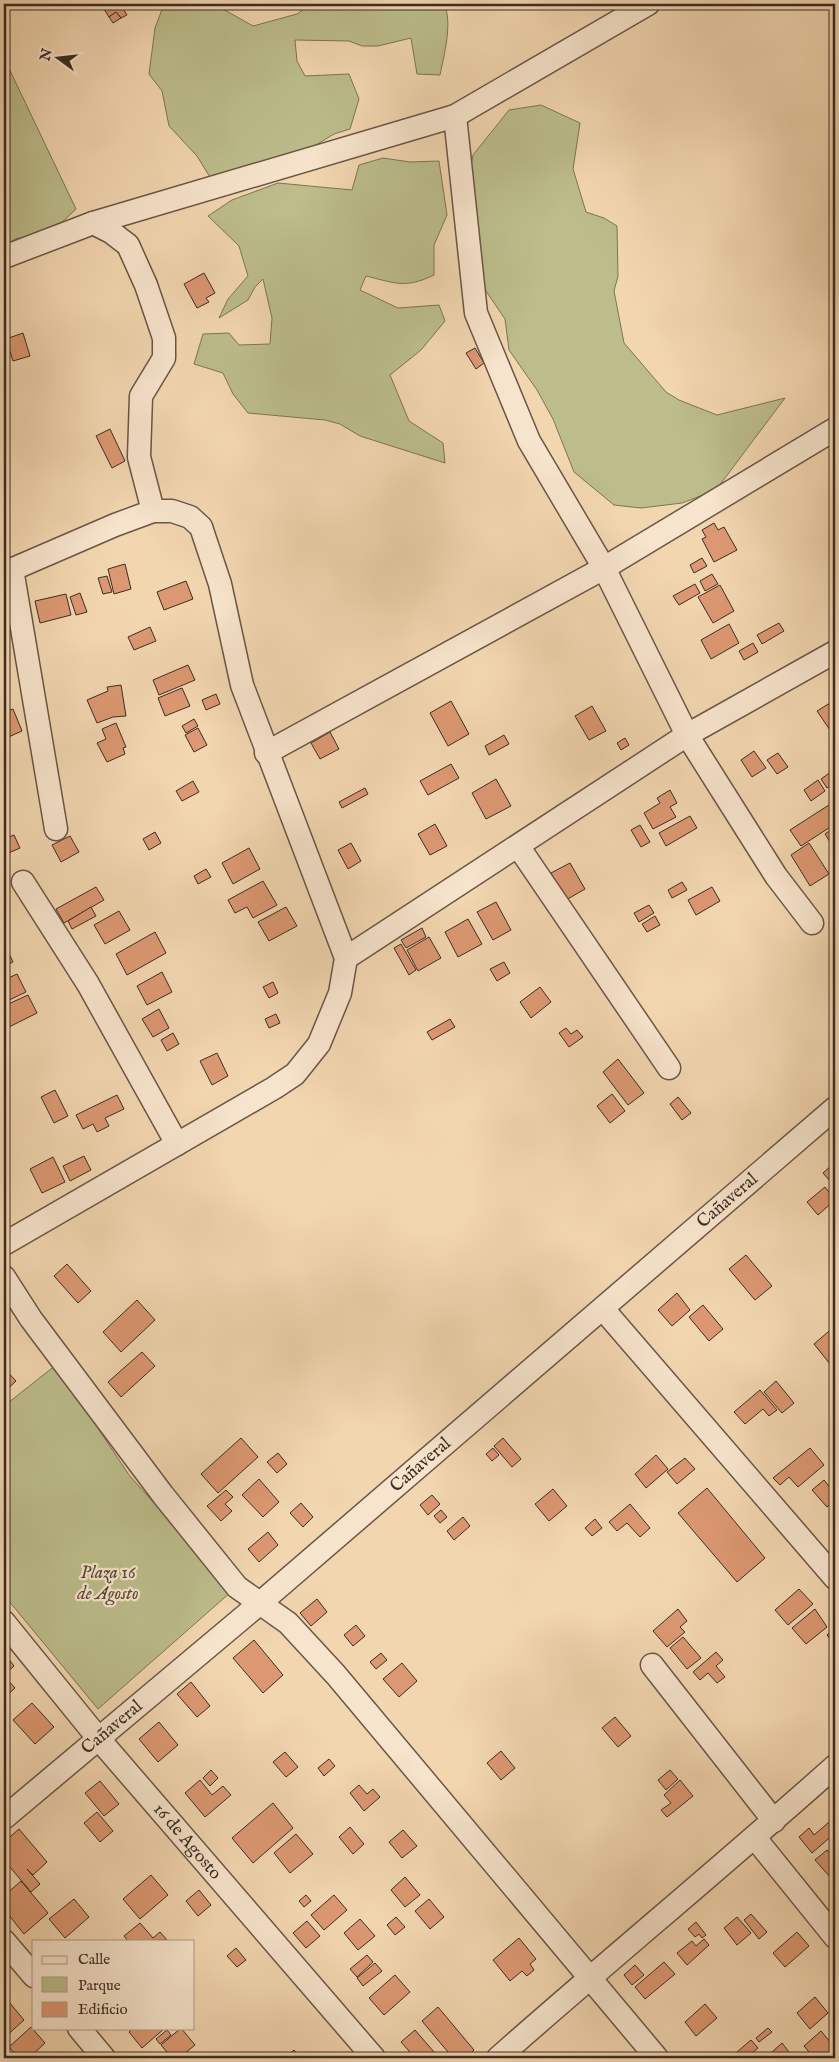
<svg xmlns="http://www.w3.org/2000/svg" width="839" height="2062" font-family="'IM FELL English',serif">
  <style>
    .green { fill: #bcbd8b; stroke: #7c7457 }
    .building { fill: #dc9872; stroke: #3c2c23 }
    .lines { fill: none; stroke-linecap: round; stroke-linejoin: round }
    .minor-casing { stroke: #6a5646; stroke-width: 25 }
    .minor { stroke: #f7e4cc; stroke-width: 22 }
    .labels { text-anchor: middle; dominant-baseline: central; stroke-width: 4.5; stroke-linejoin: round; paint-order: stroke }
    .street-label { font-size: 18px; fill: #3c2c23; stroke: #f7e4cc }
    .park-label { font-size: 18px; font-style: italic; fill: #564938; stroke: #f7e4cc }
  </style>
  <rect width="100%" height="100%" fill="#f2d6b0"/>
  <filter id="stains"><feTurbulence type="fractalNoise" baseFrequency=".004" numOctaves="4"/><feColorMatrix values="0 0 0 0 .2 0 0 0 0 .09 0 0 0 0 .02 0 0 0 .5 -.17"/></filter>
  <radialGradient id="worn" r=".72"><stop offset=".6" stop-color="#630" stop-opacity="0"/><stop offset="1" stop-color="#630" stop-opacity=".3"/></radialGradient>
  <!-- green -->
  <g class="green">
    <path d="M164 4H214L253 26 297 14 311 4H444C453 22 444 55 440 75L417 74 411 38 378 46H362L349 41 295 40 297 61 305 76 349 74 359 99 350 129 334 134 311 148 213 182 197 156 169 126 162 91 149 74 155 28Z"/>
    <path d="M4 58 76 209 56 228 25 238H17L4 246Z"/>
    <path d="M541 105 580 123 573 169 586 212 604 218 617 226 618 276 614 291 624 343 666 392 679 400 717 415 785 398 716 490 682 503 641 508 614 505 574 472 553 419 537 390 509 350 505 319 486 291 473 257 467 188 473 155 509 110Z"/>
    <path d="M383 158 410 162 439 161 447 215 434 245V275C405 289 395 283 366 276L360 290 398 308 439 305 445 321 421 350 390 375 409 421 443 443 445 463 360 436 340 424 325 420 248 413 233 394 223 373 194 364 203 334 229 333 239 345 270 344 272 318 263 279 255 287 248 300 219 318 228 299 248 276 239 246 208 216 232 200 278 183 352 190 359 165Z"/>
    <path d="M56 1365 129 1475 232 1591 98 1709 4 1595V1406Z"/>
  </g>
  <!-- building -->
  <g class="building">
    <path d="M105 4H120L127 15 121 18 116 12 109 17 102 6Z"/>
    <path d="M116 12 121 18 113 23 109 17Z"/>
    <path d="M204 273 215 293 206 298 209 302 197 308 184 284Z"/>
    <path d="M23 333 30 356 13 361 6 339Z"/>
    <path d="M475 348 484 363 476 369 466 353Z"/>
    <path d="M110 429 125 461 112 468 96 436Z"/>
    <path d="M714 523 718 530 724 527 737 550 714 562 702 539 706 537 702 530Z"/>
    <path d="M702 558 707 566 694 573 690 565Z"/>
    <path d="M125 564 131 589 114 594 108 569Z"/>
    <path d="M712 574 718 584 705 591 700 581Z"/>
    <path d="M107 576 112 592 103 594 98 578Z"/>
    <path d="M186 581 193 599 164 610 157 592Z"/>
    <path d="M695 584 700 593 679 605 673 596Z"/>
    <path d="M720 585 734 611 713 623 698 597Z"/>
    <path d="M80 593 87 612 76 615 70 597Z"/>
    <path d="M66 594 71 615 40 623 35 601Z"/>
    <path d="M779 623 784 631 762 644 757 635Z"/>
    <path d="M729 624 739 643 711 659 701 640Z"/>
    <path d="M150 627 156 641 134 650 128 637Z"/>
    <path d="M753 643 758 652 744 660 739 651Z"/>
    <path d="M188 665 195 680 159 695 153 680Z"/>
    <path d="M121 685 126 716 113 717 97 723 87 700 108 691 107 687Z"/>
    <path d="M182 688 190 706 165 716 158 698Z"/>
    <path d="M216 694 220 704 206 710 202 700Z"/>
    <path d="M451 701 469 734 448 746 430 713Z"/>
    <path d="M830 703 835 711V735L834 736 817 711Z"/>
    <path d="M592 706 606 731 589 740 575 716Z"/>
    <path d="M13 709 22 731 4 739V713Z"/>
    <path d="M194 719 198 726 186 733 182 726Z"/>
    <path d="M116 723 126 747 123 748 125 754 107 762 97 743 106 739 102 729Z"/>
    <path d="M198 728 207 745 194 752 185 735Z"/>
    <path d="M330 732 339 749 320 759 311 743Z"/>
    <path d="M504 735 509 744 489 755 485 746Z"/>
    <path d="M625 738 629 745 621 750 617 743Z"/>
    <path d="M754 751 766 768 752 777 741 760Z"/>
    <path d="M778 753 788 767 777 774 767 760Z"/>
    <path d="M451 764 459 778 428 795 420 781Z"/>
    <path d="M835 769V783L827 788 821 779Z"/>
    <path d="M496 779 511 806 486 819 472 793Z"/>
    <path d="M818 780 825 791 811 801 804 790Z"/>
    <path d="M193 781 199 792 182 801 176 791Z"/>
    <path d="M365 788 368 794 342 808 339 802Z"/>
    <path d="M670 790 677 803 670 807 676 817 653 829 644 813 660 803 657 798Z"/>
    <path d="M832 803 835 808V824L801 846 790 830Z"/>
    <path d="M690 816 697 828 666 846 659 833Z"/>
    <path d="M435 824 447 846 430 855 418 834Z"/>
    <path d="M640 825 650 842 641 847 631 830Z"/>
    <path d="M835 827V850L825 834Z"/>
    <path d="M155 832 161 843 149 850 143 839Z"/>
    <path d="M14 835 20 848 4 855V839Z"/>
    <path d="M70 836 79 852 61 862 52 845Z"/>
    <path d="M351 843 361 861 348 869 338 850Z"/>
    <path d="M809 843 829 874 810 886 791 855Z"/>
    <path d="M249 848 260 869 233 884 222 863Z"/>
    <path d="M570 863 585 889 566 900 551 873Z"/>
    <path d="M206 869 211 877 198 884 194 876Z"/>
    <path d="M263 881 277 905 253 918 247 907 235 913 228 900Z"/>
    <path d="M682 882 687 890 672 898 668 890Z"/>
    <path d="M96 887 104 900 64 923 56 909Z"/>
    <path d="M712 887 720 901 696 915 688 900Z"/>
    <path d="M496 902 511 930 493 940 477 912Z"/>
    <path d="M649 905 654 913 639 922 634 913Z"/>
    <path d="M91 907 96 916 72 929 68 921Z"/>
    <path d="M286 907 297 926 269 941 258 922Z"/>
    <path d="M119 911 130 930 105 944 94 925Z"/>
    <path d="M655 916 660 925 647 932 642 924Z"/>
    <path d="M468 919 482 944 458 957 445 932Z"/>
    <path d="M422 928 426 937 406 948 401 940Z"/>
    <path d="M155 932 166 953 127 975 116 954Z"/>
    <path d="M429 937 441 958 418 971 407 950Z"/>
    <path d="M4 943 13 962 4 966Z"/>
    <path d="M401 944 416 970 409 975 394 948Z"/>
    <path d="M504 962 510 973 497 981 490 969Z"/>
    <path d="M162 972 172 992 147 1005 137 986Z"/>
    <path d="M17 974 26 992 5 1002 4 980Z"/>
    <path d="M273 982 278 993 269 998 263 987Z"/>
    <path d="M540 987 551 1002 531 1018 520 1002Z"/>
    <path d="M28 995 37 1013 9 1027 4 1017V1006Z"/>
    <path d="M159 1009 169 1028 153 1037 142 1019Z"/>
    <path d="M276 1014 280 1023 269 1028 265 1019Z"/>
    <path d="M450 1019 455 1027 432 1040 427 1032Z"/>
    <path d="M566 1028 571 1034 577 1030 583 1037 569 1047 559 1033Z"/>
    <path d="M173 1033 179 1044 167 1051 161 1040Z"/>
    <path d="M217 1053 228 1076 212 1085 200 1061Z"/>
    <path d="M618 1059 644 1093 628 1105 603 1072Z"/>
    <path d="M55 1090 68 1116 54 1123 41 1097Z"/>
    <path d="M612 1094 625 1111 610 1123 597 1106Z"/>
    <path d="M117 1095 124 1109 105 1118 109 1126 97 1132 93 1124 83 1129 76 1115Z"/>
    <path d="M678 1097 691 1113 682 1120 670 1104Z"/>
    <path d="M84 1156 91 1170 70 1181 63 1166Z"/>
    <path d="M53 1157 65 1182 42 1193 30 1169Z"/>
    <path d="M833 1164 835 1166V1187L823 1173Z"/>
    <path d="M825 1187 835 1200 818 1215 807 1202Z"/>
    <path d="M746 1255 772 1286 755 1300 729 1269Z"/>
    <path d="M67 1264 91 1291 78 1303 54 1276Z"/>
    <path d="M677 1293 690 1310 672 1326 658 1310Z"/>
    <path d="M137 1300 155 1320 121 1352 103 1332Z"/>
    <path d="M703 1305 723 1329 709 1341 689 1317Z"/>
    <path d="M835 1326V1368L834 1369 814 1344Z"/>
    <path d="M142 1352 155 1366 121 1397 108 1382Z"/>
    <path d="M4 1368 16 1381 4 1392Z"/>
    <path d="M776 1381 794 1403 782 1413 764 1392Z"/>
    <path d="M760 1390 777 1410 769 1416 763 1409 745 1424 734 1412Z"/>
    <path d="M241 1438 258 1457 218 1493 201 1474Z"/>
    <path d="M503 1438 521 1459 512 1467 494 1446Z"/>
    <path d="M493 1448 499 1455 492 1461 486 1454Z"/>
    <path d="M810 1448 824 1465 798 1487 789 1477 780 1485 773 1478Z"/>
    <path d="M278 1453 287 1464 277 1473 267 1462Z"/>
    <path d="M656 1455 668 1469 646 1488 635 1474Z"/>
    <path d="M685 1458 695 1469 677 1484 667 1472Z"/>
    <path d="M259 1479 279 1502 263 1517 242 1495Z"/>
    <path d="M824 1480 835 1494V1500L827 1507 812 1490Z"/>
    <path d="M707 1488 765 1558 737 1582 678 1513Z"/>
    <path d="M553 1489 567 1506 549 1521 535 1504Z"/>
    <path d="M226 1490 233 1497 225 1504 232 1511 221 1521 207 1506Z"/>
    <path d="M432 1495 440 1504 428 1515 420 1505Z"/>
    <path d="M301 1503 313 1517 303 1527 290 1513Z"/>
    <path d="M630 1504 650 1528 640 1537 627 1523 617 1531 609 1522Z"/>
    <path d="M441 1510 447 1517 440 1523 434 1516Z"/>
    <path d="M463 1517 470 1526 454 1540 447 1531Z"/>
    <path d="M595 1519 602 1528 592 1536 585 1528Z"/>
    <path d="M268 1532 278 1545 259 1562 248 1549Z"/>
    <path d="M799 1589 813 1604 788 1625 775 1610Z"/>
    <path d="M317 1599 327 1612 311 1626 300 1613Z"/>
    <path d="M678 1609 687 1621 680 1627 685 1632 667 1647 653 1631Z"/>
    <path d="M815 1609 827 1627 806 1644 792 1628Z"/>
    <path d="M356 1625 365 1636 353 1646 344 1635Z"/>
    <path d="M834 1629 835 1631 834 1644 827 1635Z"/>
    <path d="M683 1637 701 1658 687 1669 670 1648Z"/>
    <path d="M254 1640 283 1675 263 1693 233 1658Z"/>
    <path d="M716 1652 723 1660 716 1666 725 1677 717 1683 708 1673 700 1680 693 1672Z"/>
    <path d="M4 1653 14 1666 4 1675Z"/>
    <path d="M381 1653 387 1660 376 1669 370 1662Z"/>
    <path d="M402 1663 417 1681 399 1697 383 1679Z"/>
    <path d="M5 1677 15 1688 4 1698V1678Z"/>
    <path d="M191 1682 210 1706 197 1717 177 1694Z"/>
    <path d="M32 1703 54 1727 35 1744 13 1720Z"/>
    <path d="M615 1717 631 1736 618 1747 602 1728Z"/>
    <path d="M159 1722 178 1745 158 1762 139 1739Z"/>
    <path d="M501 1751 515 1768 501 1780 487 1763Z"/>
    <path d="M285 1752 298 1767 286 1777 273 1762Z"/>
    <path d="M329 1759 335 1766 324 1776 318 1768Z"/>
    <path d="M211 1770 218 1778 210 1786 203 1778Z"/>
    <path d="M670 1770 678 1779 666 1790 658 1780Z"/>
    <path d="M200 1780 212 1795 223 1786 231 1795 205 1817 185 1793Z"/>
    <path d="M680 1780 693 1796 667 1817 661 1810 671 1803 664 1795Z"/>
    <path d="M100 1781 119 1804 104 1816 85 1793Z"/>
    <path d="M359 1785 367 1794 373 1789 380 1797 364 1811 350 1793Z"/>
    <path d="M273 1803 293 1828 253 1863 232 1838Z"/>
    <path d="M97 1812 113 1831 100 1842 84 1823Z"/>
    <path d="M835 1817V1833L812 1853 799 1837 809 1828 814 1835Z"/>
    <path d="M350 1827 364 1844 353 1854 339 1837Z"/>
    <path d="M19 1829 47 1862 33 1875 27 1869 40 1884 31 1892 4 1860V1842Z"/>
    <path d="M403 1830 417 1846 402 1858 389 1842Z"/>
    <path d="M296 1834 313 1854 290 1873 274 1853Z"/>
    <path d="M827 1850 835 1860V1875L831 1878 815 1860Z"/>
    <path d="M151 1875 168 1895 140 1919 123 1899Z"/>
    <path d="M405 1877 420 1895 405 1907 391 1890Z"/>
    <path d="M21 1881 48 1913 24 1934 4 1909V1896Z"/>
    <path d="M199 1890 211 1905 198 1916 186 1901Z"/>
    <path d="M306 1895 311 1901 304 1907 299 1901Z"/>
    <path d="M334 1895 347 1910 324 1930 311 1915Z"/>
    <path d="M74 1899 89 1917 65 1938 49 1919Z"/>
    <path d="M429 1899 444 1917 430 1929 415 1911Z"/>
    <path d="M751 1914 767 1932 759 1939 744 1920Z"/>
    <path d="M396 1917 405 1927 395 1935 387 1925Z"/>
    <path d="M737 1917 751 1933 737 1945 724 1928Z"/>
    <path d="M360 1919 375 1936 358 1950 344 1933Z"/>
    <path d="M307 1921 320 1936 306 1948 293 1933Z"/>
    <path d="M696 1922 706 1935 702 1938 699 1934 695 1937 688 1929Z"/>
    <path d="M140 1923 153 1938 160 1932 167 1940 128 1941 124 1936Z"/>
    <path d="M797 1932 809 1946 785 1967 773 1953Z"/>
    <path d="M519 1938 536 1959 530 1964 534 1970 527 1976 522 1971 510 1981 493 1960Z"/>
    <path d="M704 1939 709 1945 687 1965 677 1953 692 1941 696 1946Z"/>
    <path d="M236 1948 246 1960 237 1967 227 1956Z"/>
    <path d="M367 1955 373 1962 357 1977 350 1969Z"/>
    <path d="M664 1962 675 1974 645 1999 635 1987Z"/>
    <path d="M375 1963 382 1971 363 1986 357 1978Z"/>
    <path d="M635 1965 644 1975 632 1985 624 1975Z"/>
    <path d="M395 1975 410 1992 384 2015 369 1998Z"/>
    <path d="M815 1997 828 2013 810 2029 797 2013Z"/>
    <path d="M9 2002 24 2020 4 2038V2007Z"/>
    <path d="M705 2004 717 2018 696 2036 685 2022Z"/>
    <path d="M438 2007 474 2050 465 2058H453L422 2021Z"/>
    <path d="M31 2027 45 2043 29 2058H19L9 2047Z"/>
    <path d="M133 2028H165L142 2048 129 2032Z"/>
    <path d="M181 2028 195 2045 179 2058H172L161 2045Z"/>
    <path d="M768 2028 772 2032 759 2042 756 2038Z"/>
    <path d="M167 2030 171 2035 160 2044 156 2039Z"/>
    <path d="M415 2030 434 2052 426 2058H415L401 2042Z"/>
    <path d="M821 2031 835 2048V2053L830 2058H814L804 2046Z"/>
    <path d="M751 2040 758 2048 746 2058H743L737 2052Z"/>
    <path d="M782 2043 789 2052 782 2058H777L772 2052Z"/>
    <path d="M294 2050 299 2056 301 2054 304 2058H288L286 2057Z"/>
  </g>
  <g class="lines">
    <defs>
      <g id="minor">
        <path d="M455 116 476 313 529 441 604 568 687 735 776 876 812 923"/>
        <path d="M93 223 111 232 128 245 146 285 164 338V358L141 396 139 457 153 511"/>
        <path d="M4 257 93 223 455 116 648 4"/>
        <path d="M12 569 56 829"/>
        <path d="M4 573 115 525 153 511H172L190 517 201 527 220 584 242 685 346 958 340 993 319 1044 295 1074 274 1088 4 1244"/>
        <path d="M266 753 604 568 835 429"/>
        <path d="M518 846 669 1068"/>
        <path d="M23 882 88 984 177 1144"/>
        <path d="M346 958 687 735 835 652"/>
        <path d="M4 1277 31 1319 163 1495 237 1587 288 1623 336 1675 657 2058"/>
        <path d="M603 1309 835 1578"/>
        <path id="s1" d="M4 1622 98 1738 374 2058"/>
        <path d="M652 1665 774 1821"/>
        <path id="s2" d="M4 1818 259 1604 835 1108"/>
        <path d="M755 1838 835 1937"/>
        <path d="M4 1941 34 1976"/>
        <path d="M79 2028 104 2058"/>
        <path d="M498 2058C609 1960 724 1865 835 1766"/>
      </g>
    </defs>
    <!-- minor casing -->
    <use href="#minor" class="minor-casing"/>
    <!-- minor -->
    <use href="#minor" class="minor"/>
  </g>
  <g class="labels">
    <!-- street labels -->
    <g class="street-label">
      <text stroke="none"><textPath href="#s2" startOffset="951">Cañaveral</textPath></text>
      <text stroke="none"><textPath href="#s2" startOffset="546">Cañaveral</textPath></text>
      <text stroke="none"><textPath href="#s2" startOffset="141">Cañaveral</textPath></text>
      <text stroke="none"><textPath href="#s1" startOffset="286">16 de Agosto</textPath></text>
    </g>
    <!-- park labels -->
    <g class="park-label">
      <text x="108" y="1573">Plaza 16<tspan x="108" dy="21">de Agosto</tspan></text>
    </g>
  </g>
  <!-- margin -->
  <rect width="839" height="2062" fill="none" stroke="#f2d6b0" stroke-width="20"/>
  <rect x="5" y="5" width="829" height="2052" fill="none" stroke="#3c2c23" stroke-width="2.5"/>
  <rect x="10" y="10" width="819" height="2042" fill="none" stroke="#3c2c23"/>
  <!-- legend -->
  <rect x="32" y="1940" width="162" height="90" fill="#f7e4cc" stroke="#ac9a88"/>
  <rect x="42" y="1956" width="25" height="8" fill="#f7e4cc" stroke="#ac9a88"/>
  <text x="78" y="1964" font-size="15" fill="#3c2c23">Calle</text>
  <rect x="42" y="1977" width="25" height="15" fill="#bcbd8b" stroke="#ac9a88"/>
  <text x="78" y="1990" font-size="15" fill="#3c2c23">Parque</text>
  <rect x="42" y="2002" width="25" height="15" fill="#dc9872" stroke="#ac9a88"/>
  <text x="78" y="2014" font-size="15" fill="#3c2c23">Edificio</text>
  <!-- north arrow -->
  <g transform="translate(58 58) rotate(285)" stroke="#f7e4cc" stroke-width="4" paint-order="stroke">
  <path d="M0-4L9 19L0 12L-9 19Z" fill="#3c2c23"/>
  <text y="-8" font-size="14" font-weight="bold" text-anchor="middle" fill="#3c2c23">N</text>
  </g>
  <rect width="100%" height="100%" filter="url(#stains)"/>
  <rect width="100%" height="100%" fill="url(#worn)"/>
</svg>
